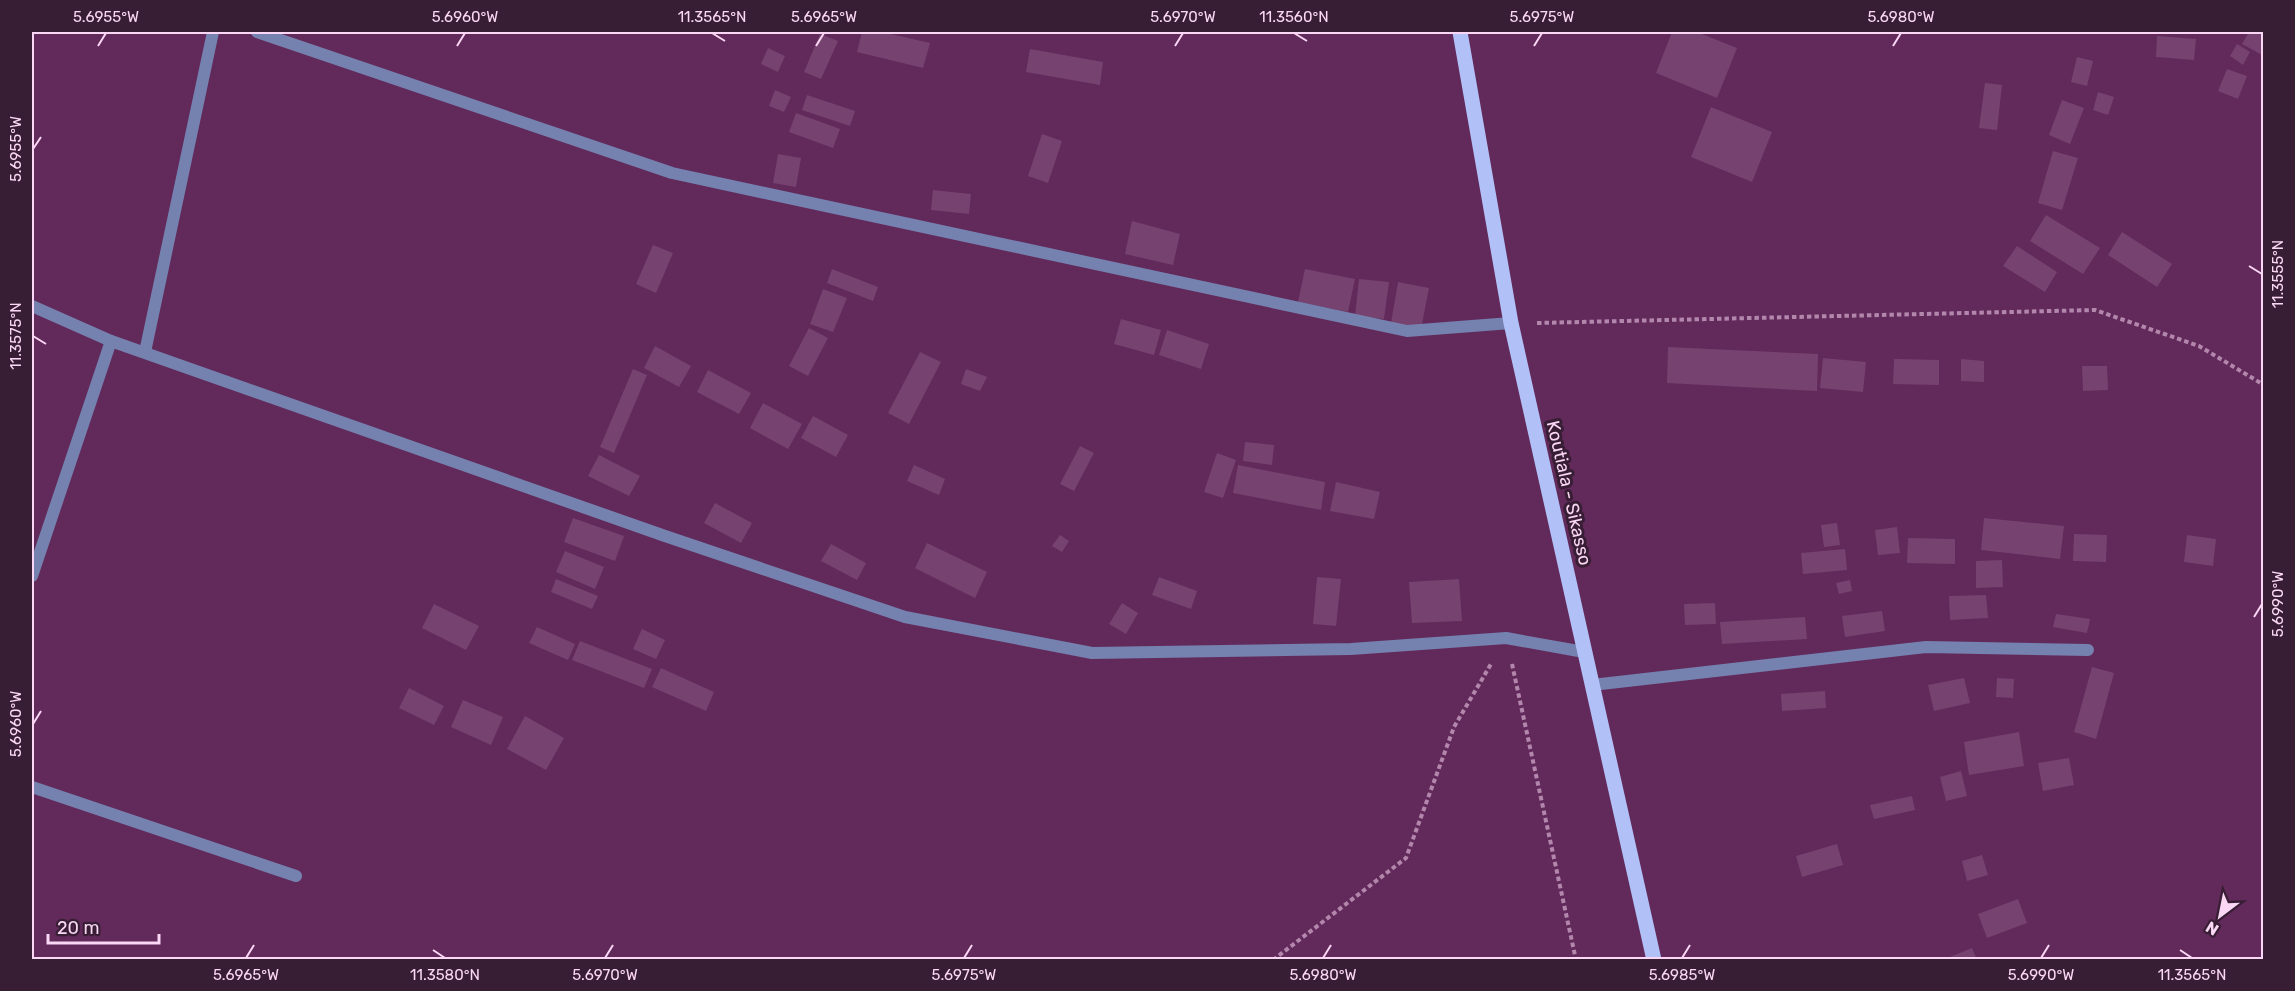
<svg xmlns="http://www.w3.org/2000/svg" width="2295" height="991" font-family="Rubik,sans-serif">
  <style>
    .building { fill: #76426f }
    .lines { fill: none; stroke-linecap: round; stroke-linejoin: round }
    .path { stroke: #b386ac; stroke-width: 4; stroke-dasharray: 4.5 3; stroke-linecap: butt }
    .lane { stroke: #7581ae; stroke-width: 12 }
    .street { stroke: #7581ae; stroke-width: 12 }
    .primary { stroke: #b1c0f7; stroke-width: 15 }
    .ticks { fill: none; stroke: #fad7f4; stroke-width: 2 }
    .labels { text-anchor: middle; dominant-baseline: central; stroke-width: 6; stroke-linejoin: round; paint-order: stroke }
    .street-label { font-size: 18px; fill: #fad7f4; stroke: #381e34 }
    .neatline { fill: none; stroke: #fad7f4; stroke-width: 2 }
    .ticks-label { font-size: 15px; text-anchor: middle; fill: #fad7f4 }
  </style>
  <rect width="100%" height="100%" fill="#62295b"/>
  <!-- building -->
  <g class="building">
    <path d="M862 32H882L930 43 923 68 857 52Z"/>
    <path d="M1672 32H1697L1737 48 1717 98 1656 73Z"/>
    <path d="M2249 32H2264V56L2242 44Z"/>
    <path d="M820 34 838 41 821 79 804 72Z"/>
    <path d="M2157 36 2196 39 2194 60 2156 57Z"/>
    <path d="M2237 44 2250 52 2243 65 2230 56Z"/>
    <path d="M768 48 785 56 778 72 761 64Z"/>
    <path d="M1030 49 1103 62 1100 85 1026 72Z"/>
    <path d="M2077 57 2093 61 2087 86 2071 82Z"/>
    <path d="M2227 69 2247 76 2238 99 2218 91Z"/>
    <path d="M1985 83 2002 85 1997 130 1979 128Z"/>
    <path d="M775 90 791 97 784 112 769 106Z"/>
    <path d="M2098 92 2114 97 2108 115 2093 110Z"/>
    <path d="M807 95 855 111 850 126 802 110Z"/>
    <path d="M2062 100 2084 108 2070 144 2049 135Z"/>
    <path d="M1711 107 1772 132 1752 182 1691 157Z"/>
    <path d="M796 113 840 129 833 148 789 132Z"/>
    <path d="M1042 134 1062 141 1048 183 1028 176Z"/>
    <path d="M2053 151 2078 158 2062 210 2038 203Z"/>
    <path d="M778 154 801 158 796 187 773 183Z"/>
    <path d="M933 190 971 194 969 214 931 210Z"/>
    <path d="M2046 215 2100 248 2083 274 2030 241Z"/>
    <path d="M1132 221 1180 234 1173 265 1125 254Z"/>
    <path d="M2122 232 2172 264 2157 287 2108 255Z"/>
    <path d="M653 245 673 253 656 293 636 284Z"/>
    <path d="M2017 246 2057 272 2045 292 2003 266Z"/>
    <path d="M832 269 878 287 873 301 827 283Z"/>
    <path d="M1305 269 1355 279 1348 312 1298 302Z"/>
    <path d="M1359 279 1389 282 1384 319 1355 316Z"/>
    <path d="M1398 282 1429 288 1421 329 1391 323Z"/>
    <path d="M823 289 847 298 833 332 810 324Z"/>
    <path d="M1121 319 1161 330 1154 355 1114 344Z"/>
    <path d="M809 328 828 338 808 376 789 366Z"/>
    <path d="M1167 330 1209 344 1201 369 1159 355Z"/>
    <path d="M655 346 691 366 679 387 644 368Z"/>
    <path d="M1668 347 1818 354 1817 391 1667 383Z"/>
    <path d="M920 352 941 362 909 424 888 413Z"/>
    <path d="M1823 358 1866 362 1863 392 1820 388Z"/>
    <path d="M1894 359 1939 360V385L1893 384Z"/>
    <path d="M1961 359 1984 361V382L1961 381Z"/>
    <path d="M2082 366H2107L2108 390 2083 391Z"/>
    <path d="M633 369 647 375 614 453 600 447Z"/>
    <path d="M966 369 987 377 980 391 961 384Z"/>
    <path d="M708 370 751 393 739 414 697 392Z"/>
    <path d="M763 403 802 424 788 449 750 428Z"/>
    <path d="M813 416 848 435 836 457 801 438Z"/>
    <path d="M1245 442 1274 445 1272 465 1243 461Z"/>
    <path d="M1080 446 1094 453 1074 491 1060 484Z"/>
    <path d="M1217 453 1236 460 1223 498 1204 492Z"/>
    <path d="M599 455 640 476 629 496 588 476Z"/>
    <path d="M914 465 945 479 939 495 907 481Z"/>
    <path d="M1238 465 1325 482 1321 510 1233 493Z"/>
    <path d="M1336 482 1380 492 1374 519 1330 511Z"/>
    <path d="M715 503 752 523 741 543 704 523Z"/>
    <path d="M573 518 624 536 615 561 564 542Z"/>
    <path d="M1984 518 2064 526 2060 559 1981 550Z"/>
    <path d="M1837 523 1840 545 1824 547 1821 525Z"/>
    <path d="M1897 527 1900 553 1878 555 1875 530Z"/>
    <path d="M2074 534 2107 535 2106 562 2073 561Z"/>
    <path d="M1060 535 1069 541 1062 552 1052 546Z"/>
    <path d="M2187 535 2216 539 2213 566 2184 562Z"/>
    <path d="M1908 538 1955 539V564L1907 563Z"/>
    <path d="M927 543 987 572 975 598 915 568Z"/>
    <path d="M831 544 866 563 857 580 821 561Z"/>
    <path d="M1845 549 1847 570 1803 574 1801 553Z"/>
    <path d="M565 551 604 567 595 589 556 572Z"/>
    <path d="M2002 560 2003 587 1976 588V561Z"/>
    <path d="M1159 577 1197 591 1191 609 1152 595Z"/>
    <path d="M1317 577 1341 579 1336 626 1313 624Z"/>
    <path d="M556 579 598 596 592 609 551 592Z"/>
    <path d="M1459 579 1462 621 1412 623 1409 582Z"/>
    <path d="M1850 580 1852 591 1839 594 1836 583Z"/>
    <path d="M1986 595 1988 618 1950 620 1949 596Z"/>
    <path d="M1122 603 1138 613 1126 634 1109 624Z"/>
    <path d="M1715 603 1716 624 1685 625 1684 604Z"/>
    <path d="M434 604 479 626 466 650 422 628Z"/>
    <path d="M1882 611 1885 631 1845 637 1842 616Z"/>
    <path d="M2056 614 2090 619 2087 633 2053 627Z"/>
    <path d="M1805 617 1807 639 1722 644 1720 622Z"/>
    <path d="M537 627 575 644 568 660 529 643Z"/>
    <path d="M642 629 665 640 656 659 633 649Z"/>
    <path d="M580 641 652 669 644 688 572 660Z"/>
    <path d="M2092 667 2114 673 2096 739 2074 732Z"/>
    <path d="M661 668 714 692 706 711 652 687Z"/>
    <path d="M1964 678 1970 703 1934 711 1928 685Z"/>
    <path d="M1997 678 2014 679 2013 698 1996 697Z"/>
    <path d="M409 688 444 706 434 725 399 708Z"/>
    <path d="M1825 691 1826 708 1782 711 1781 694Z"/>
    <path d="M463 700 503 717 491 745 451 727Z"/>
    <path d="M525 716 564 738 546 770 507 749Z"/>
    <path d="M2019 732 2024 766 1969 775 1964 742Z"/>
    <path d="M2069 758 2074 785 2043 791 2038 763Z"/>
    <path d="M1961 771 1967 796 1946 801 1940 777Z"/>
    <path d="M1912 796 1915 810 1874 819 1870 805Z"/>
    <path d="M1837 844 1843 865 1802 877 1796 856Z"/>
    <path d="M1982 855 1988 875 1967 881 1962 861Z"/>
    <path d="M2018 899 2027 923 1987 938 1978 914Z"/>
    <path d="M1972 948 1977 960H1945V959Z"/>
  </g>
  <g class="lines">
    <!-- path -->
    <g class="path">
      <path d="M1537 323 2095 310 2199 346 2264 385"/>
      <path d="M1512 664 1576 960"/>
      <path d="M1273 960 1406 858 1454 727 1491 664"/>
    </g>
    <!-- lane -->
    <path class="lane" d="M1592 685 1926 647 2088 650"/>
    <!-- street -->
    <g class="street">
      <path d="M257 32 672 173 1407 331 1511 323"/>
      <path d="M32 306 111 341 665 536 905 617 1092 653 1351 649 1506 638 1584 652"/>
      <path d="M145 352 213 32"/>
      <path d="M32 576 111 341"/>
      <path d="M32 787 296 876"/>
    </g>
    <!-- primary -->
    <path class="primary" d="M1460 32 1511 323 1654 960"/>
  </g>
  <!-- ticks -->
  <path class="ticks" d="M712 33 725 41M1294 33 1307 41M98 46 106 33M457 46 465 33M816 46 824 33M1175 46 1183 33M1534 46 1542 33M1893 46 1901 33M33 149 41 137M2249 266 2262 274M33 336 46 344M2254 617 2262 604M33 724 41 711M433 950 445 958M2180 950 2192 958M246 958 254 945M605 958 613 945M964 958 972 945M1323 958 1331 945M1682 958 1690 945M2041 958 2049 945"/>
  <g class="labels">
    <!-- street labels -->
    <g class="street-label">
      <text transform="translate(1569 493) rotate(77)">Koutiala - Sikasso</text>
    </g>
  </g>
  <!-- border -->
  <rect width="2295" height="991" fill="none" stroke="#381e34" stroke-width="66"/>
  <!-- north arrow -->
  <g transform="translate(2220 916) rotate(212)" stroke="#381e34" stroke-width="4.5" paint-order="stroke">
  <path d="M0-4.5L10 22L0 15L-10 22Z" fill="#fad7f4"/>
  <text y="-9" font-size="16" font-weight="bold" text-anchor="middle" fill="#fad7f4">N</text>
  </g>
  <!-- scale -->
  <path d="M48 934v9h111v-9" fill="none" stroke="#fad7f4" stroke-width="3"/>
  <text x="57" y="934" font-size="18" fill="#fad7f4" stroke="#381e34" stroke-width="4.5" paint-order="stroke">20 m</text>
  <rect x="33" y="33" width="2229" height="925" class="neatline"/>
  <g class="ticks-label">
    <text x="106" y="22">5.6955°W</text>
    <text x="465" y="22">5.6960°W</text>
    <text x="712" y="22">11.3565°N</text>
    <text x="824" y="22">5.6965°W</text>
    <text x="1183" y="22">5.6970°W</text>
    <text x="1294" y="22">11.3560°N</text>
    <text x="1542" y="22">5.6975°W</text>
    <text x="1901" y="22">5.6980°W</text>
    <text transform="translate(16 149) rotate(-90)" y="5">5.6955°W</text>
    <text transform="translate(2278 274) rotate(-90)" y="5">11.3555°N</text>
    <text transform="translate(16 336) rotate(-90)" y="5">11.3575°N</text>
    <text transform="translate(2278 604) rotate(-90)" y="5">5.6990°W</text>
    <text transform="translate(16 724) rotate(-90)" y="5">5.6960°W</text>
    <text x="246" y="980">5.6965°W</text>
    <text x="445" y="980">11.3580°N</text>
    <text x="605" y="980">5.6970°W</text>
    <text x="964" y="980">5.6975°W</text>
    <text x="1323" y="980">5.6980°W</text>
    <text x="1682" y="980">5.6985°W</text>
    <text x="2041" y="980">5.6990°W</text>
    <text x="2192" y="980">11.3565°N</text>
  </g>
</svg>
